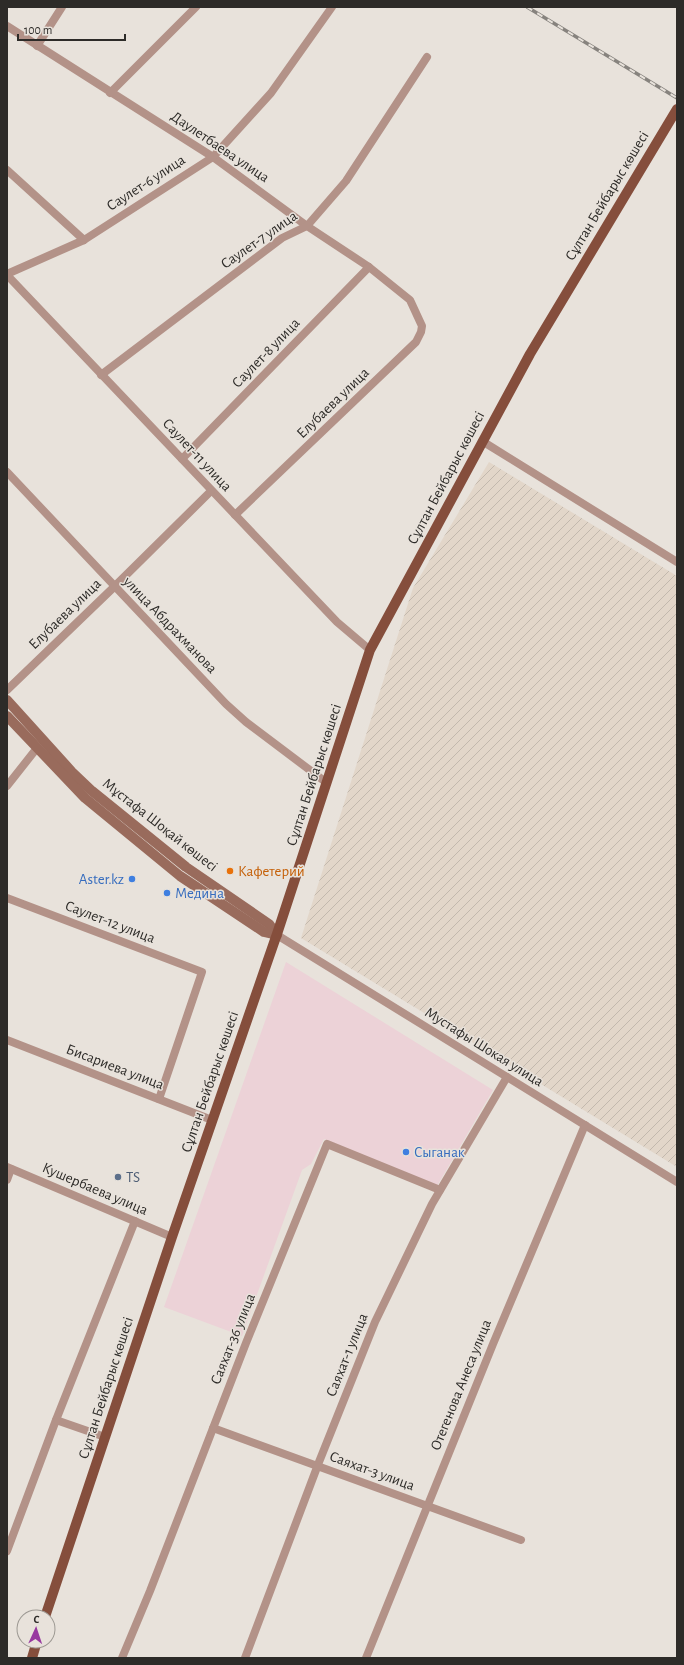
<svg xmlns="http://www.w3.org/2000/svg" width="684" height="1665" font-family="'Alegreya Sans',sans-serif">
  <style>
    .commercial { fill: #ecd2d7 }
    .industrial { fill: url(#industrial-furrows) }
    .lines { fill: none; stroke-linecap: round; stroke-linejoin: round }
    .street { stroke: #b39288; stroke-width: 8 }
    .secondary { stroke: #996b5c; stroke-width: 10 }
    .primary { stroke: #854e3c; stroke-width: 10 }
    .rail-casing { stroke: #87837e; stroke-width: 3.5 }
    .rail { stroke: #e8e2db; stroke-width: 2; stroke-dasharray: 6; stroke-linecap: butt }
    .food-dot { fill: #e8710a; stroke: #e8e2db; stroke-width: 1.5 }
    .shop-dot { fill: #3f7fe0; stroke: #e8e2db; stroke-width: 1.5 }
    .service-dot { fill: #5c6f8a; stroke: #e8e2db; stroke-width: 1.5 }
    .labels { text-anchor: middle; dominant-baseline: central; stroke-width: 3; stroke-linejoin: round; paint-order: stroke }
    .street-label { font-size: 15px; fill: #2d2b28; stroke: #e8e2db }
    .food-label { font-size: 15px; fill: #c56008; stroke: #e8e2db; text-anchor: start }
    .shop-label { font-size: 15px; fill: #366cbe; stroke: #e8e2db; text-anchor: start }
    .service-label { font-size: 15px; fill: #4e5e75; stroke: #e8e2db; text-anchor: start }
  </style>
  <defs>
    <pattern id="industrial-furrows" width="10" height="10" patternUnits="userSpaceOnUse"><rect width="10" height="10" fill="#e2d6c9"/><path d="M-1 1l2-2M0 10L10 0M9 11l2-2" fill="none" stroke="#c2b8ad"/></pattern>
  </defs>
  <rect width="100%" height="100%" fill="#e8e2db"/>
  <!-- commercial -->
  <path class="commercial" d="M286 962 493 1090 437 1186 324 1139 311 1164 302 1170 242 1336 164 1307Z"/>
  <!-- industrial -->
  <path class="industrial" d="M489 462 677 576V1167L301 938 413 588Z"/>
  <g class="lines">
    <!-- street -->
    <g class="street">
      <path d="M7 26 213 157 307 226 369 267 410 300 422 326 421 332 416 342 235 515"/>
      <path d="M37 46 62 7"/>
      <path d="M110 93 196 7"/>
      <path d="M7 170 84 240"/>
      <path d="M7 274 84 240 213 157 271 93 332 7"/>
      <path d="M7 275 337 622 370 650"/>
      <path d="M101 375 282 238 307 226 346 181 427 57"/>
      <path d="M482 441 677 562"/>
      <path d="M182 459 369 267"/>
      <path d="M7 472 226 704 246 722 327 783"/>
      <path d="M7 690 114 587 211 491"/>
      <path d="M7 786 37 748"/>
      <path d="M7 898 202 972 159 1099"/>
      <path d="M277 935 677 1182"/>
      <path d="M7 1040 212 1120"/>
      <path d="M7 1167 172 1237"/>
      <path d="M7 1180 11 1169"/>
      <path d="M56 1420 105 1437"/>
      <path d="M213 1428 521 1540"/>
      <path d="M7 1551 56 1420 135 1221"/>
      <path d="M122 1658 150 1591 246 1343 327 1144 440 1190"/>
      <path d="M245 1658 319 1462 375 1322 432 1204 507 1077"/>
      <path d="M366 1658 493 1344 585 1125"/>
    </g>
    <!-- secondary -->
    <g class="secondary">
      <path d="M7 700 72 772 92 791 186 867 269 924 277 935"/>
      <path d="M7 716 85 798 180 876 264 932 277 935"/>
    </g>
    <!-- primary -->
    <g class="primary">
      <path d="M45 1617 172 1237 278 931 370 650 530 354 677 109"/>
      <path d="M32 1658 37 1641"/>
    </g>
    <defs>
      <path id="rail" d="M527 7 677 98"/>
    </defs>
    <!-- rail casing -->
    <use href="#rail" class="rail-casing"/>
    <!-- rail -->
    <use href="#rail" class="rail"/>
  </g>
  <!-- markers -->
  <circle class="food-dot" cx="230" cy="871" r="4"/>
  <g class="shop-dot">
    <circle cx="132" cy="879" r="4"/>
    <circle cx="167" cy="893" r="4"/>
    <circle cx="406" cy="1152" r="4"/>
  </g>
  <circle class="service-dot" cx="118" cy="1177" r="4"/>
  <g class="labels">
    <!-- street labels -->
    <g class="street-label">
      <text transform="translate(220 147) rotate(34)">Даулетбаева улица</text>
      <text transform="translate(146 183) rotate(-33)">Саулет-6 улица</text>
      <text transform="translate(607 196) rotate(-59)">Сұлтан Бейбарыс көшесі</text>
      <text transform="translate(259 240) rotate(-35)">Саулет-7 улица</text>
      <text transform="translate(266 353) rotate(-46)">Саулет-8 улица</text>
      <text transform="translate(333 403) rotate(-44)">Елубаева улица</text>
      <text transform="translate(197 455) rotate(47)">Саулет-11 улица</text>
      <text transform="translate(446 478) rotate(-62)">Сұлтан Бейбарыс көшесі</text>
      <text transform="translate(65 614) rotate(-44)">Елубаева улица</text>
      <text transform="translate(170 625) rotate(46)">улица Абдрахманова</text>
      <text transform="translate(314 775) rotate(-72)">Сұлтан Бейбарыс көшесі</text>
      <text transform="translate(160 825) rotate(38)">Мұстафа Шоқай көшесі</text>
      <text transform="translate(110 922) rotate(21)">Саулет-12 улица</text>
      <text transform="translate(484 1047) rotate(32)">Мустафы Шокая улица</text>
      <text transform="translate(115 1067) rotate(21)">Бисариева улица</text>
      <text transform="translate(210 1082) rotate(-71)">Сұлтан Бейбарыс көшесі</text>
      <text transform="translate(95 1189) rotate(23)">Кушербаева улица</text>
      <text transform="translate(233 1339) rotate(-68)">Саяхат-36 улица</text>
      <text transform="translate(347 1355) rotate(-68)">Саяхат-1 улица</text>
      <text transform="translate(461 1385) rotate(-68)">Отегенова Анеса улица</text>
      <text transform="translate(106 1388) rotate(-72)">Сұлтан Бейбарыс көшесі</text>
      <text transform="translate(372 1471) rotate(20)">Саяхат-3 улица</text>
    </g>
    <!-- food labels -->
    <g class="food-label">
      <text x="238" y="871">Кафетерий</text>
    </g>
    <!-- shop labels -->
    <g class="shop-label">
      <text x="124" y="879" text-anchor="end">Aster.kz</text>
      <text x="175" y="893">Медина</text>
      <text x="414" y="1152">Сыганак</text>
    </g>
    <!-- service labels -->
    <g class="service-label">
      <text x="126" y="1177">TS</text>
    </g>
  </g>
  <!-- border -->
  <rect width="684" height="1665" fill="none" stroke="#2d2b28" stroke-width="16"/>
  <!-- north arrow -->
  <g transform="translate(36 1629) rotate(3)"><circle r="19" fill="#e8e2db" stroke="#9d9993"/>
  <path d="M0-3L7 15L0 10L-7 15Z" fill="#9838a0"/>
  <text y="-6" font-size="11" font-weight="bold" text-anchor="middle" fill="#2d2b28">С</text>
  </g>
  <!-- scale -->
  <path d="M18 34v6h107v-6" fill="none" stroke="#2d2b28" stroke-width="2"/>
  <text x="24" y="34" font-size="12" fill="#2d2b28" stroke="#e8e2db" stroke-width="3" paint-order="stroke">100 m</text>
</svg>
